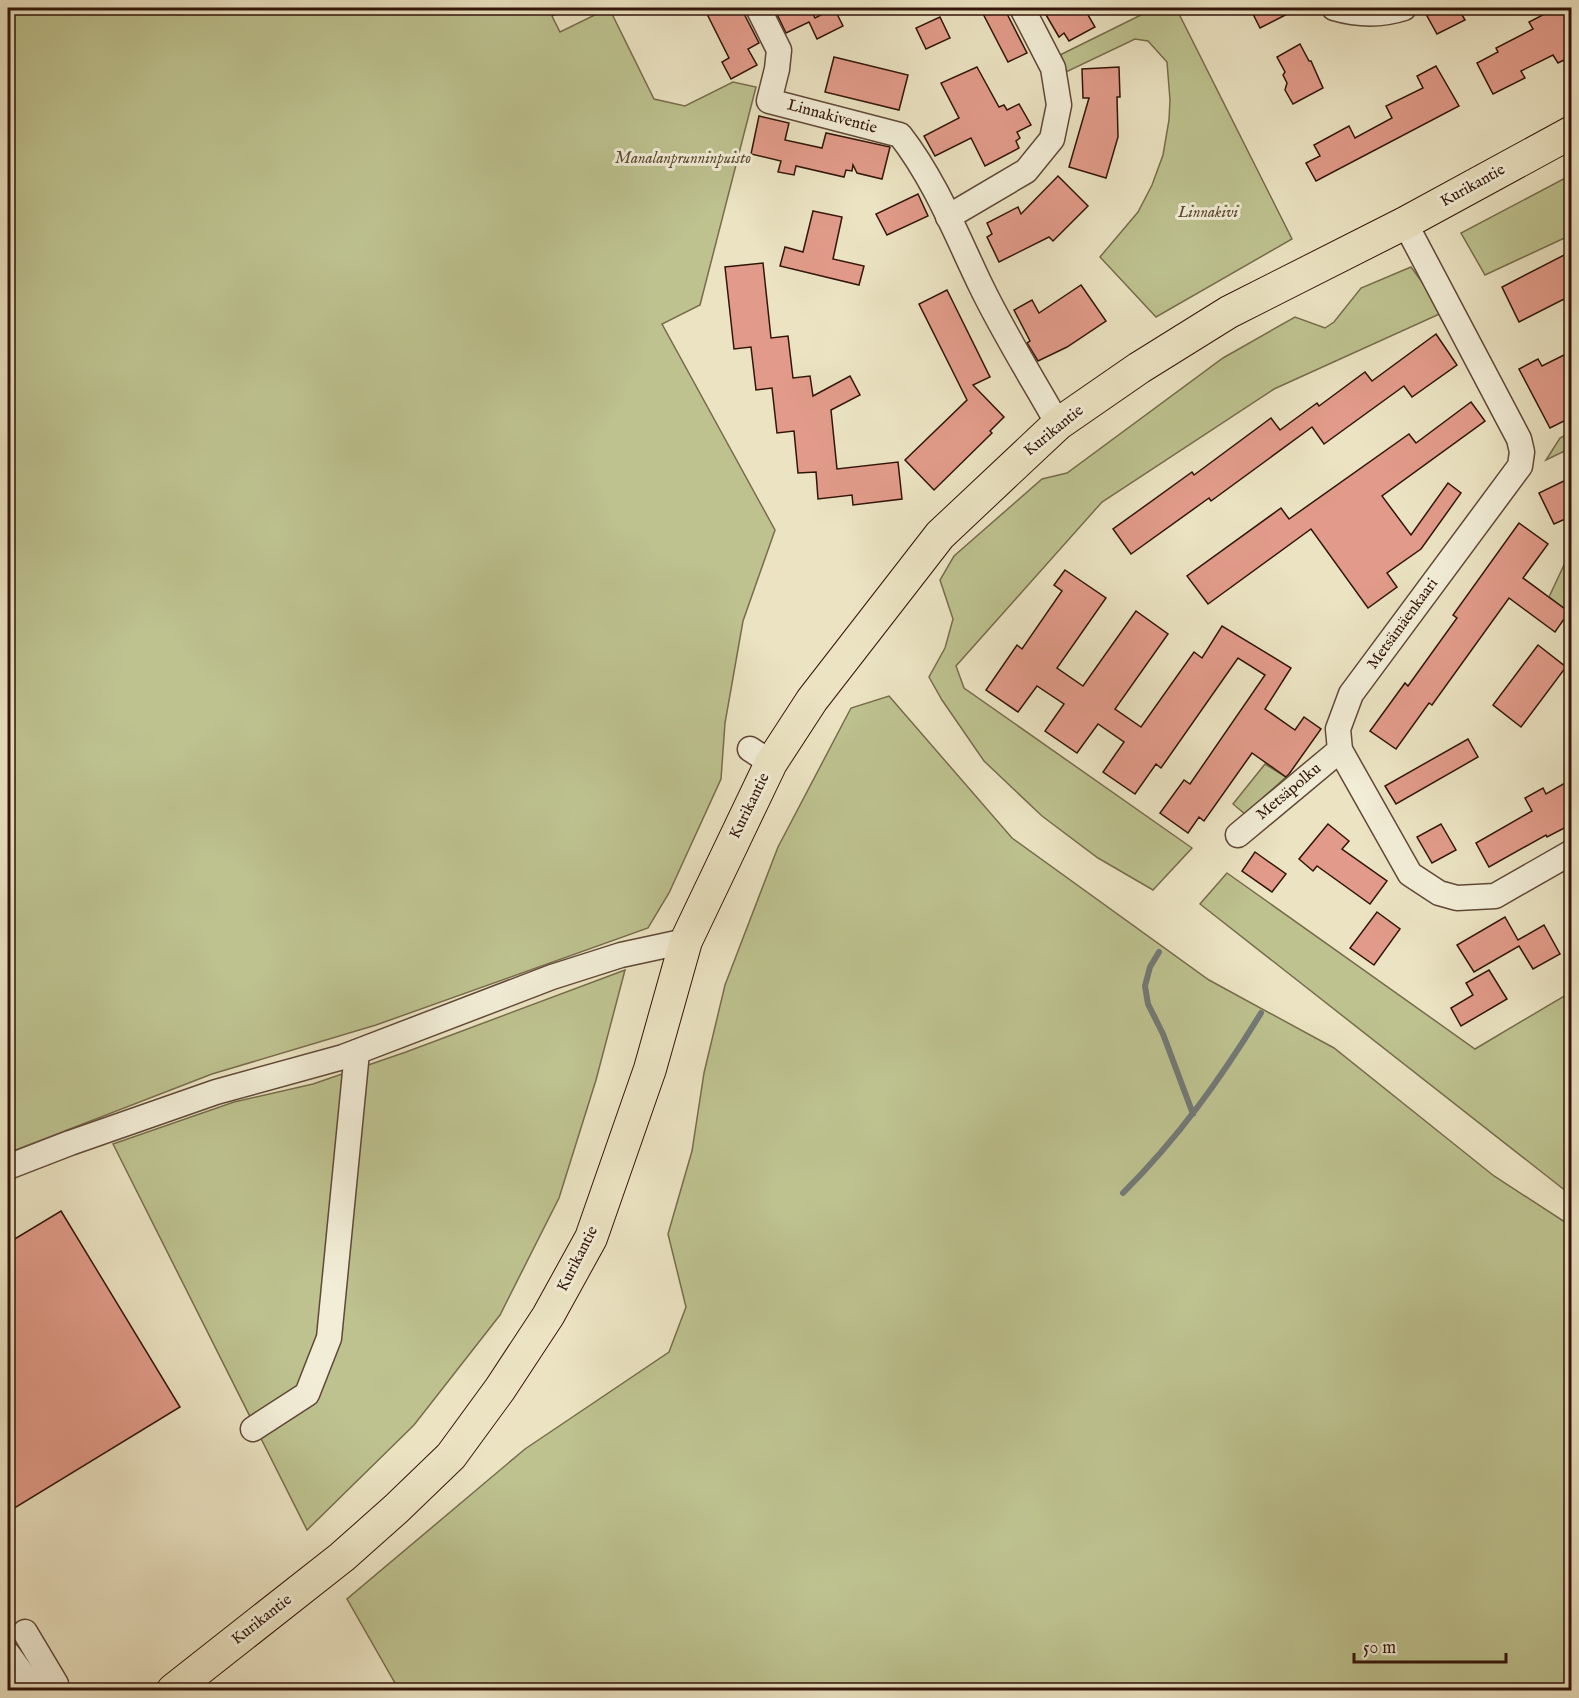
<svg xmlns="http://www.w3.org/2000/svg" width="1579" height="1698" font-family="'IM FELL English',serif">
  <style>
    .green { fill: #bdc28f; stroke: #786c4c; stroke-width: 1.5 }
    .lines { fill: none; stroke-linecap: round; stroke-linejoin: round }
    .stream { stroke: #737976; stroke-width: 6 }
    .building { fill: #e29b8a; stroke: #321509; stroke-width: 1.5 }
    .minor-casing { stroke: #604837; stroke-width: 27 }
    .major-casing { stroke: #321509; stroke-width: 34 }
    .minor { stroke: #f2edd7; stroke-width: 24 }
    .major { stroke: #ebe3c2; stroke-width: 32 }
    .labels { text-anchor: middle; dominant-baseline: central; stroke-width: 6; stroke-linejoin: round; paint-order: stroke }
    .street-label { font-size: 16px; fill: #321509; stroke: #f2edd7 }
    .park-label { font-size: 16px; font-style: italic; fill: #5c4931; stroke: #f2edd7 }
  </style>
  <rect width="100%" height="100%" fill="#ebe3c2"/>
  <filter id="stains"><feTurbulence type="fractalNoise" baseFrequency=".00333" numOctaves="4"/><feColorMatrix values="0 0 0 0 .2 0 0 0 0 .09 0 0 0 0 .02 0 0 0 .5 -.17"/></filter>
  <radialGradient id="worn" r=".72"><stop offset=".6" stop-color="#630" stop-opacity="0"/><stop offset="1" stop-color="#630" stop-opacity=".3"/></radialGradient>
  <!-- green -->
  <g class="green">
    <path d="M8 8H569L552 16 560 32 609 8 654 99 685 106 733 82 756 87 700 305 662 324 775 530 743 621 725 723 721 779 669 893 648 928 376 1025 212 1074 8 1153Z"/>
    <path d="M1155 8H1176L1292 239 1156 317 1100 257 1138 212 1152 185 1163 155 1169 120 1170 100 1167 62 1148 41 1135 39 1066 72 1060 55Z"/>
    <path d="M1571 175V235L1485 275 1461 233Z"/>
    <path d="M1411 267 1444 312 1274 389 1102 502 956 666 964 688 1192 848 1153 890 1098 858 1042 816 984 761 942 700 929 677 945 648 953 619 940 580 954 556 1042 479 1067 473 1223 358 1295 317 1325 328 1334 322 1361 288Z"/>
    <path d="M1571 432V448L1546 460 1560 438Z"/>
    <path d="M1571 550V600L1565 609 1549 597Z"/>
    <path d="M889 696 1012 838 1209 980 1334 1048 1494 1176 1571 1226V1690H399L347 1599 525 1449 669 1352 686 1307 668 1234 692 1151 704 1073 725 985 778 847 851 708Z"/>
    <path d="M1265 764 1286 777 1245 814 1233 804Z"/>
    <path d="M1227 873 1475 1049 1571 992V1195L1200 904Z"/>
    <path d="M625 970 596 1080 559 1198 500 1315 414 1425 307 1530 113 1144 234 1102 313 1084 406 1052Z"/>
  </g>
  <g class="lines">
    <!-- stream -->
    <g class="stream">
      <path d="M1159 952 1150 967 1145 986 1148 1004 1163 1034 1193 1114"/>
      <path d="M1123 1193C1178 1138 1220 1080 1261 1013"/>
    </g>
  </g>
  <!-- building -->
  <g class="building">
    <path d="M704 8H741L759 43 748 49 757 65 731 79 722 62 729 58Z"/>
    <path d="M774 8H810L815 18 834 8 843 26 817 39 809 22 786 33Z"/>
    <path d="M980 8H1004L1027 53 1008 62Z"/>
    <path d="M1042 8H1084L1095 27 1069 41 1064 33 1059 37Z"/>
    <path d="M1250 8H1299L1260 28Z"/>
    <path d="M1440 8H1458L1465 20 1437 34 1426 14Z"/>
    <path d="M1556 8H1572V56L1558 63 1553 55 1521 71 1525 78 1493 94 1477 63 1498 52 1496 48 1533 29 1529 22Z"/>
    <path d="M940 17 950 38 926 49 916 28Z"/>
    <path d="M1300 44 1309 61H1311L1323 88 1293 104 1285 90 1287 83 1283 75 1285 72 1277 57Z"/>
    <path d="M834 57 908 75 899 110 825 92Z"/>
    <path d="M1436 66 1459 106 1316 181 1306 163 1320 156 1314 145 1349 126 1355 138 1392 118 1386 106 1423 88 1417 76Z"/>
    <path d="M977 67 999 107 1004 105 1007 110 1019 104 1031 125 1017 132 1020 138 1016 141 1019 148 985 166 971 138 935 156 924 136 959 118 941 83Z"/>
    <path d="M1119 67 1120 97H1117L1118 137 1106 178 1069 167 1089 98H1083L1082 69Z"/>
    <path d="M759 116 789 123 785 140 822 148 826 133 890 147 882 179 857 173 853 165 852 171 846 170 844 177 796 166 794 175 778 172 781 161 751 154Z"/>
    <path d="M1058 176 1088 206 1053 241 1049 237 999 262 987 237 992 234 987 223 1018 207 1021 214Z"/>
    <path d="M918 194 928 216 887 235 876 214Z"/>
    <path d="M813 211 842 217 833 259 864 266 859 285 780 266 785 247 803 252Z"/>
    <path d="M1572 251V295L1519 322 1502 287Z"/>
    <path d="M763 263 771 338 788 336 793 378 810 376 813 396 850 376 860 395 831 410 837 469 898 462 902 499 853 505 852 495 818 499 816 472 798 473 794 431 777 433 772 388 756 390 751 347 734 349 725 267Z"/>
    <path d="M1081 285 1106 321 1067 347 1038 361 1027 343 1030 341 1014 310 1032 300 1039 313Z"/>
    <path d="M947 290 990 377 973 385 1004 417 990 431 992 433 934 490 905 460 967 400 919 304Z"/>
    <path d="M1436 334 1457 365 1412 397 1404 386 1324 444 1312 427 1211 501 1209 498 1131 554 1113 529 1192 472 1194 475 1271 418 1280 430 1317 403 1319 406 1365 372 1372 381Z"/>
    <path d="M1572 351V417L1550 428 1519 369 1538 359 1542 366Z"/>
    <path d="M1471 402 1485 421 1382 496 1411 535 1448 483 1461 493 1421 549 1387 573 1397 587 1368 608 1311 529 1208 604 1187 576 1281 508 1289 519 1409 434 1416 443Z"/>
    <path d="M1572 477V516L1554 524 1539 493Z"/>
    <path d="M1519 523 1548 544 1523 578 1569 612 1555 632 1509 598 1432 705 1429 703 1396 749 1370 731 1405 683 1408 686 1457 618 1453 615Z"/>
    <path d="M1065 570 1106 598 1057 668 1083 686 1136 611 1168 634 1115 709 1141 727 1194 652 1202 658 1222 626 1291 668 1265 709 1295 730 1304 717 1321 729 1289 774 1286 777 1252 753 1204 821 1199 817 1188 833 1160 813 1184 780 1190 784 1265 675 1238 658 1161 768 1156 764 1135 794 1103 772 1124 742 1098 724 1077 753 1045 731 1064 704 1037 686 1018 712 986 690 1017 645 1022 649 1062 591 1054 585Z"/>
    <path d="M1538 645 1566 667 1521 727 1493 705Z"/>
    <path d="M1468 739 1478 757 1396 804 1385 786Z"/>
    <path d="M1572 779V824L1547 837 1546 835 1489 867 1476 843 1532 811 1525 798 1543 788 1546 794Z"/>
    <path d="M1328 824 1349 841 1342 849 1387 881 1370 904 1317 866 1313 871 1299 859Z"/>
    <path d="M1441 824 1456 850 1432 863 1417 837Z"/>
    <path d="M1255 852 1286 874 1272 892 1242 871Z"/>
    <path d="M1377 912 1400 929 1374 965 1350 948Z"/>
    <path d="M1505 917 1518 940 1544 925 1560 954 1533 969 1519 946 1474 972 1457 945Z"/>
    <path d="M1489 970 1507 999 1461 1026 1451 1008 1473 995 1466 983Z"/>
    <path d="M61 1211 180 1407 8 1512V1243Z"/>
  </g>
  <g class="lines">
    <defs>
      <g id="minor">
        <path d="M758 8 779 50 777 69 769 101 900 135C935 180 956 234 980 284 1003 332 1032 378 1058 424"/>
        <path d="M1334 8C1358 15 1380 16 1404 8"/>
        <path d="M948 217 1026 171 1052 139 1059 105 1053 68 1022 8"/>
        <path d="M1405 223 1519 439 1522 452 1520 466 1351 694 1338 729 1340 750 1410 874 1439 893 1457 898 1495 896 1572 852"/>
        <path d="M750 749 771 763"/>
        <path d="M1238 835 1340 750"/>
        <path d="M8 1167 70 1143 216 1092 343 1057 552 977 621 955 686 941"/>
        <path d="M253 1429 307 1394 329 1338 357 1052"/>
        <path d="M25 1632 56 1684 55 1690"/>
        <path d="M8 1654 34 1690"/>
      </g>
      <path id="major" d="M173 1690 342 1557 396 1509 451 1456 500 1389 548 1316 591 1238 650 1069 686 941 771 763 812 700 940 535 1058 424 1139 368 1229 312 1405 223 1572 132"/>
    </defs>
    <!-- minor casing -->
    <use href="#minor" class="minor-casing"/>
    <!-- major casing -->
    <use href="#major" class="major-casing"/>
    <!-- minor -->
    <use href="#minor" class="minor"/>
    <!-- major -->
    <use href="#major" class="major"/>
  </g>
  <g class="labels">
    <!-- street labels -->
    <g class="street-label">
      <text transform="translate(832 117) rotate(15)">Linnakiventie</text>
      <text transform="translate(1473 186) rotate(-29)">Kurikantie</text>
      <text transform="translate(1054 431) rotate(-39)">Kurikantie</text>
      <text transform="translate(1403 624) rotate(-54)">Metsämäenkaari</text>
      <text transform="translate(1289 792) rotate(-40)">Metsäpolku</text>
      <text transform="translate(750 806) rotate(-64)">Kurikantie</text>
      <text transform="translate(578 1259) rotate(-63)">Kurikantie</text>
      <text transform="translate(262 1620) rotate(-38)">Kurikantie</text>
    </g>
    <!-- park labels -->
    <g class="park-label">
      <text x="683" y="159">Manalanprunninpuisto</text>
      <text x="1208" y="213">Linnakivi</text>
    </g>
  </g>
  <!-- margin -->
  <rect width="1579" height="1698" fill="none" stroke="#ebe3c2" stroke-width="30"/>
  <rect x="9" y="9" width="1561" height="1680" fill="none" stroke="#321509" stroke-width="3"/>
  <rect x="15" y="15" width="1549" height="1668" fill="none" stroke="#321509" stroke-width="1.5"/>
  <!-- scale -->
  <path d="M1354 1653v9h152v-9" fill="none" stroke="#321509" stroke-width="3"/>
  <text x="1363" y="1653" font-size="18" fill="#321509" stroke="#f2edd7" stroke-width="4.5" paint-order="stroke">50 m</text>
  <rect width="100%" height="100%" filter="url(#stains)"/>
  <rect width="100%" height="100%" fill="url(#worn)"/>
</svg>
